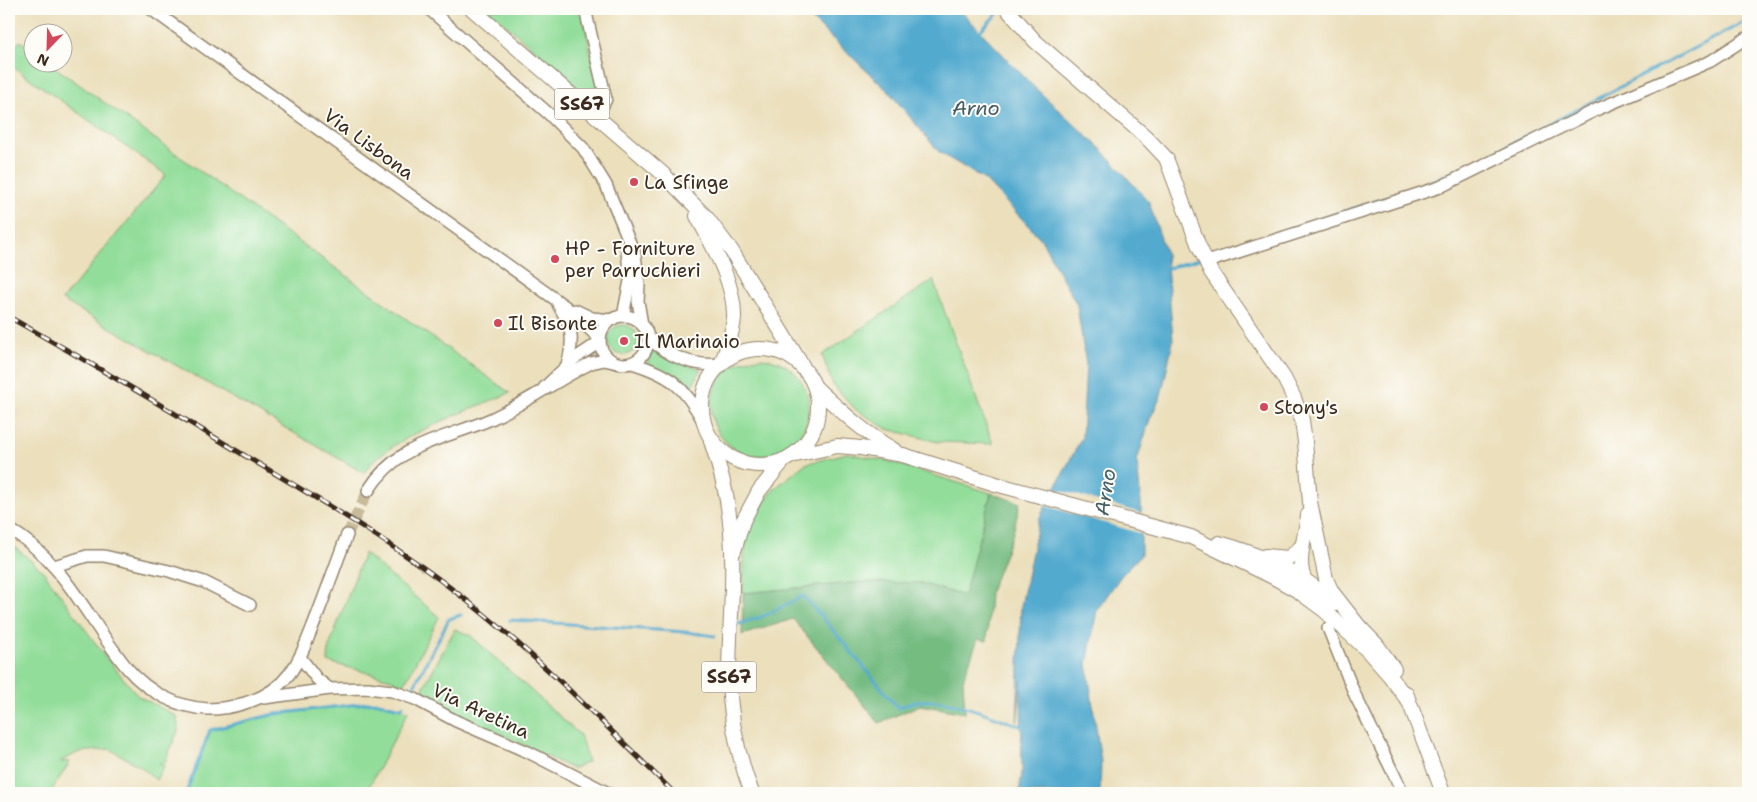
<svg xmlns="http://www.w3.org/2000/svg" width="1757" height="802" font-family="'Shantell Sans',sans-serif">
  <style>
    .green { fill: #91dd99; stroke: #66845c }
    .forest { fill: #74bc81; stroke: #587350 }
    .water { fill: #52aacf; stroke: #466a76 }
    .pier { fill: #ebdfbc }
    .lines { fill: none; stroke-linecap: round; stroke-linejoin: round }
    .stream { stroke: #52aacf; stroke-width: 3 }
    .minor-tunnel { stroke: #c8bb9c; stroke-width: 11; stroke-dasharray: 11 5.5; stroke-linecap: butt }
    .minor-casing { stroke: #93846d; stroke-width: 14 }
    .major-casing { stroke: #93846d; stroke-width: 16 }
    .minor { stroke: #fff; stroke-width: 11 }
    .major { stroke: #fff; stroke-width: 14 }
    .rail-casing { stroke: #3b2a1e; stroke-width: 5 }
    .rail { stroke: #fdfcf7; stroke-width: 3; stroke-dasharray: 9; stroke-linecap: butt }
    .poi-dot { fill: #d1495b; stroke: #fdfcf7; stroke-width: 2 }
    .labels { text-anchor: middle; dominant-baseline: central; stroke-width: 4; stroke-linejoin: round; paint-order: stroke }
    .shield { fill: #fdfcf7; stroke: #75695f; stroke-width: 1 }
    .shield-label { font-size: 18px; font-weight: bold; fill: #3b2a1e }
    .street-label { font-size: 19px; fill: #3b2a1e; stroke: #fdfcf7 }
    .poi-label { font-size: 19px; fill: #3b2a1e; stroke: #fdfcf7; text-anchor: start }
    .water-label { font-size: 20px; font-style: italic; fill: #445d65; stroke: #fdfcf7 }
  </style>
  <rect width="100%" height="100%" fill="#fdfcf7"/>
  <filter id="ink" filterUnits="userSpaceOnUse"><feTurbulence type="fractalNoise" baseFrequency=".02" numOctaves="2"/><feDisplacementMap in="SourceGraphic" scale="10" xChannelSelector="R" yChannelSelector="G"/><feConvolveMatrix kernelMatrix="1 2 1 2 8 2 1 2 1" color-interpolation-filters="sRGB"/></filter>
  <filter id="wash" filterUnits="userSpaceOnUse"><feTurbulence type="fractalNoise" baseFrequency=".0096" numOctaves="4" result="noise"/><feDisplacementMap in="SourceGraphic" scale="20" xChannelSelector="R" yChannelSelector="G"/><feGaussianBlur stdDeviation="1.12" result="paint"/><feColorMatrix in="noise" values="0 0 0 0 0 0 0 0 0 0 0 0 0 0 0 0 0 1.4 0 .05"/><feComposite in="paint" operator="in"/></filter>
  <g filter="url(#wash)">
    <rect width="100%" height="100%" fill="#ebdfbc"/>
    <!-- green -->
    <g class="green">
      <path d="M488 9H581L601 96 596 104Z"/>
      <path d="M20 41 32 50V62L49 63 510 393C472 409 383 440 364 473L62 300 166 175 9 64V54Z"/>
      <path d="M933 280 993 444 938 442 887 429 856 410 833 385 822 355Z"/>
      <circle cx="623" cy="340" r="15"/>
      <path d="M654 350 667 358 701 369 693 384 691 393 647 363Z"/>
      <circle cx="760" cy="407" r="49"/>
      <path d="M847 453 891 462 991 493 964 596 921 583 862 582 743 593V566L748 526 774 489 805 464Z"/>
      <path d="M9 542 43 571 104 655 138 696 177 716 178 731 164 764 159 763 164 766 156 780 141 767 110 749 79 752 60 762H70L50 793H9Z"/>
      <path d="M364 553 439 617 404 685 391 679 328 662 329 647Z"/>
      <path d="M455 629 471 636 580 735 588 762 573 769 424 697 423 688Z"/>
      <path d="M375 702 401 708 408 712 366 793H186L210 730 275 714Z"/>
    </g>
    <!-- forest -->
    <path class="forest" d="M991 493 1020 503 1013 533 990 592 987 641 978 639 963 680 965 713 920 705 879 723 793 619 742 635 743 593 862 582 921 583 964 596Z"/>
    <!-- water -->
    <path class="water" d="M801 9H959L1032 85 1103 151 1149 202 1166 254 1173 341 1161 396 1150 419 1137 461 1141 503V555L1121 576 1097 610 1087 664 1101 762 1100 793H1019L1022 772 1021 681 1017 725 1021 606 1039 519 1082 437 1086 365 1077 305 1041 239 985 180 939 152 889 92Z"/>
    <!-- pier -->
    <path class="pier" d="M1052 488 1144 514 1143 534 1043 505Z"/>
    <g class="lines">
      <!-- stream -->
      <g class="stream">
        <path d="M978 33 1002 9"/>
        <path d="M1238 246 1417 188 1481 160 1748 20"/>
        <path d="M1165 269 1202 258"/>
        <path d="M510 620 686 632 715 636"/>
        <path d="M735 625 764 616 803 596 823 618 898 708C905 706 913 701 921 701 955 699 991 716 1023 727"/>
        <path d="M413 688 449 619 461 615"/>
        <path d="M186 793 210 730 275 714 375 702 401 708 403 706"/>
      </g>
    </g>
  </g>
  <g filter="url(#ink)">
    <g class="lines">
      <!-- minor-tunnel -->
      <path class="minor-tunnel" d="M347 535 368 491"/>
      <defs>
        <g id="minor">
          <path d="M151 9 566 307 600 339 595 345 574 359 544 388"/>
          <path d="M429 9 549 114 583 148 606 185 635 255 639 285 638 301 642 325"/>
          <path d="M585 9 606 99 597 117"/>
          <path d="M1207 262 1440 187 1598 109 1711 61 1748 37"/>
          <path d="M558 304C572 328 575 337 567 365"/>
          <path d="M575 310 592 318 612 320"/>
          <path d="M623 316 630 281 627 251"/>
          <circle cx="624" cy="340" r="24"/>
          <path d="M648 337C667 356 693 367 720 364"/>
          <path d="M632 363C671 375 684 386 703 421"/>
          <path d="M368 491C398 442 444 440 491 419 526 403 557 380 591 363L604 360 613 362"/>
          <path d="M9 529C65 561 88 621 128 669 148 692 178 708 208 709 221 709 233 707 245 703 293 689 301 655 318 613 328 587 337 561 347 535"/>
          <path d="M54 566 87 556H104L169 571 204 582 250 605"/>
          <path d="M1328 628 1355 695 1403 793"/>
          <path d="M300 657 317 679 330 689"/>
          <path d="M264 698 330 689 368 688 392 691 415 699 456 721 528 752 608 793"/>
        </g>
        <g id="major">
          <path d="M472 9 662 173 707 218 731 250 803 367"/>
          <path d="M1007 9 1035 41 1146 137 1166 158 1198 244 1211 272 1284 378 1294 398 1302 420 1305 442 1310 502 1326 579 1332 592 1358 625"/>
          <path d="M697 216C712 245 735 283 734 317 733 333 727 348 722 362"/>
          <circle cx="760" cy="407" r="58"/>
          <path d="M815 387C840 410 864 433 894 450"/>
          <path d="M711 441C718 463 725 484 728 507 737 563 729 622 729 678 730 717 738 757 752 793"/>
          <path d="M791 456 837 446 861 448 903 455 999 485 1191 537 1273 577 1298 591 1324 610 1367 650 1390 676 1409 702"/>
          <path d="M1219 543C1261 554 1304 575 1336 604"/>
          <path d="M734 551 743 521 759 491 784 460"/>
          <path d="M1265 556 1289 558 1302 546"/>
          <path d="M1307 584C1294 564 1306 536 1308 515"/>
          <path d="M1352 619 1377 645 1394 669"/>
          <path d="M1406 693 1443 793"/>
        </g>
      </defs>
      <!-- minor casing -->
      <use href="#minor" class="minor-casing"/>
      <!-- major casing -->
      <use href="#major" class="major-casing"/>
      <!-- minor -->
      <use href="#minor" class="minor"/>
      <!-- major -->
      <use href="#major" class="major"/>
      <defs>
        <path id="rail" d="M9 317C86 360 161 405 237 451 310 494 384 537 452 589 532 650 603 722 674 793"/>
      </defs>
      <!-- rail casing -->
      <use href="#rail" class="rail-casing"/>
      <!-- rail -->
      <use href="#rail" class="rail"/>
    </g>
  </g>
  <!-- markers -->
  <g class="poi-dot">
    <circle cx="634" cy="182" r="5"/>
    <circle cx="555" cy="259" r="5"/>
    <circle cx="498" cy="323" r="5"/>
    <circle cx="624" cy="341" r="5"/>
    <circle cx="1264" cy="407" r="5"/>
  </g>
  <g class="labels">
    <!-- shield labels -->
    <g class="shield">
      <rect x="554.5" y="88.5" width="55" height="31" rx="4"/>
      <rect x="701.5" y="661.5" width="55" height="31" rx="4"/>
    </g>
    <g class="shield-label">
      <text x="582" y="104">SS67</text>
      <text x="729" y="677">SS67</text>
    </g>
    <!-- street labels -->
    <g class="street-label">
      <text transform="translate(369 144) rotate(36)">Via Lisbona</text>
      <text transform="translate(481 711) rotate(25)">Via Aretina</text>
    </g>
    <!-- poi labels -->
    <g class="poi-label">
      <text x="644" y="182">La Sfinge</text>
      <text x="565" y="248">HP - Forniture<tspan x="565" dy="22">per Parruchieri</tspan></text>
      <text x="508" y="323">Il Bisonte</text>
      <text x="634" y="341">Il Marinaio</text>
      <text x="1274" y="407">Stony's</text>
    </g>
    <!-- water labels -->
    <g class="water-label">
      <text x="976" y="108">Arno</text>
      <text transform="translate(1105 492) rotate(-81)">Arno</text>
    </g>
  </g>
  <!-- margin -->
  <rect width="1757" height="802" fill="none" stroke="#fdfcf7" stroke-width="30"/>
  <!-- north arrow -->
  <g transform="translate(48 48) rotate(203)"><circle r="24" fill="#fdfcf7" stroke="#afa8a0"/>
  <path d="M0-4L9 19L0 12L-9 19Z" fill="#d1495b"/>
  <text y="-8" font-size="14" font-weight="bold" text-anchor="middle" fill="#3b2a1e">N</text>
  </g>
</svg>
